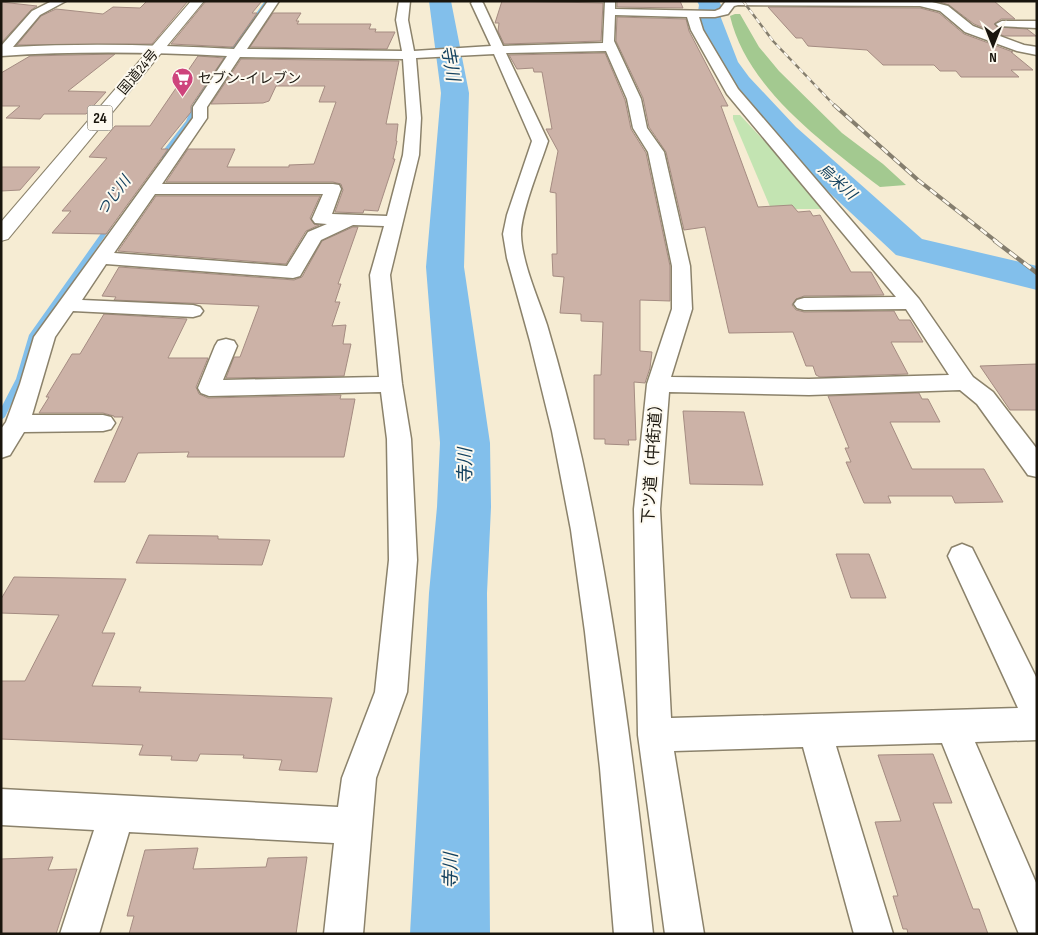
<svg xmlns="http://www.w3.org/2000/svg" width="1038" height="935" font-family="'Sofia Sans Condensed','Noto Sans JP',sans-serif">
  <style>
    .green { fill: #c3e4b2 }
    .forest { fill: #a3c990 }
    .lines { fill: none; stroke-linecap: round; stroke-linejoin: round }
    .stream { fill: #82bfeb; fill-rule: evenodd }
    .river { fill: #82bfeb; fill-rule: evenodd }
    .building { fill: #ccb2a7; stroke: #a58c82 }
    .minor-casing { stroke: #8b826b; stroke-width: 3 }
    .trunk-casing { stroke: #8b826b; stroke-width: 2 }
    .minor { fill: #fff; fill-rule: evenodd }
    .trunk { fill: #fff; fill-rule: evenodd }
    .rail-far2-casing { stroke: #857e6e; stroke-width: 2.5 }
    .rail-far1-casing { stroke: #857e6e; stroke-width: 4 }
    .rail-casing { stroke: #857e6e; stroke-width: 4.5 }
    .rail-far2 { stroke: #fdf9ef; stroke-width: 2; stroke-dasharray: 5.5; stroke-linecap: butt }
    .rail-far1 { stroke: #fdf9ef; stroke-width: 2.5; stroke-dasharray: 8; stroke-linecap: butt }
    .rail { stroke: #fdf9ef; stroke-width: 3; stroke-dasharray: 9; stroke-linecap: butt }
    .labels { text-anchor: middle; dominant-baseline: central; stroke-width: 4; stroke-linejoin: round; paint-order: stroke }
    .far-street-label { font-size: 14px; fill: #19150d; stroke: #fdf9ef }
    .far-poi-label { font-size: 14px; fill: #19150d; stroke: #fdf9ef; text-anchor: start }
    .shield { fill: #fdf9ef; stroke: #5d5951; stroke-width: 1 }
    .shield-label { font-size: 15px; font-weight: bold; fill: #19150d }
    .far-water-label { font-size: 15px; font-style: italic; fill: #12415f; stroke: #fdf9ef }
    .street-label { font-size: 16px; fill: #19150d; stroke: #fdf9ef }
    .water-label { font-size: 18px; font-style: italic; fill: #12415f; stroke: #fdf9ef }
  </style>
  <rect width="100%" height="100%" fill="#f6ecd3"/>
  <!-- green -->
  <path class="green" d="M733 115H740L828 209H771L733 119Z"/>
  <!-- forest -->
  <path class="forest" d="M735 14H740L759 47 779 71 842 133 883 164 906 185 880 187C824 143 747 89 730 16Z"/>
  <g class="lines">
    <!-- stream -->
    <g class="stream">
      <path d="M265 1H269L227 58 196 106 191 121 163 158H159V156L186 121 192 106 223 58Z"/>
      <path d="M107 225 112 226 37 335 24 379 5 417 1 420V408L16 379 29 335Z"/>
    </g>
    <!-- river -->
    <g class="river">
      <path d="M429 1H451L469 93 464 267 490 443 491 507 487 593 490 934H410L429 593 437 507 440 443 426 267 441 93Z"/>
      <path d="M697 1H719L721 5V18L738 62 749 77 796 127 922 239 1037 266V290L896 255 774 141 729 89 712 62 697 18 699 5Z"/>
    </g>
  </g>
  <!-- building -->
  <g class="building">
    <path d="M147 1H188L152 44 17 45 41 16 56 9 103 14 113 7 140 8Z"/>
    <path d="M206 1H262L252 13H257L233 47 171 44Z"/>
    <path d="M502 1 603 3 601 41 504 44 498 31 499 23H495Z"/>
    <path d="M617 1H680L683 8 617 7Z"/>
    <path d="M937 1H994L1015 19H1001L994 24 997 27 1027 29 1036 36H1004L974 24 949 5Z"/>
    <path d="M1 2 37 6 31 10 1 43Z"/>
    <path d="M768 7 920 8 939 13 964 34 1013 52H1011L1033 70H1011L1019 77H961L956 71H940L934 65H883L867 50 808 46 802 38H796Z"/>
    <path d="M273 13H301L296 21H299L297 24H371L369 29H376L375 32H395L387 49 250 47Z"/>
    <path d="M617 17 686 19 689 31 728 106H721L758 207 792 205 798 212 810 211 813 216 820 215 851 272H871L884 295 804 296 796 299 792 305 796 310 804 312 894 311 899 320H910L923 342H891L908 374 820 377 816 375 813 366H806L793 332 729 333 705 227 684 230 666 152 649 127 643 98 616 41Z"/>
    <path d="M605 53 625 100 631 129 646 153 670 266V301L640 300V351L652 352 650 368 645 383 634 382 636 440H628L629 445 605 444V439H594V375H601L603 322 581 321V314L560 313 564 277 553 276 552 254H557L556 193 550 192 558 151 546 129H552L542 72H534L533 68 517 69 509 55Z"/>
    <path d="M115 54 68 91 106 92 86 114H44L40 119 6 118 20 106H1V73L30 56Z"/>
    <path d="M198 56 224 58 191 106V112L161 149H168L106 234 52 233 71 211H62L107 158 89 157 115 126H150Z"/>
    <path d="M241 59 399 61 386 124H398L396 141H397L393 159H395L378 211 364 210 363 213 335 212 343 190 341 184 333 182H166L188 149H235L227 167H289V165L314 164 336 102H319L325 86H276L269 101 263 103 211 104Z"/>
    <path d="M1 167H40L20 190 1 191Z"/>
    <path d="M156 196H320L310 218 314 224 319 225 306 231 286 264 118 251Z"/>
    <path d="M353 227H358L338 284H341L335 302H340L332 326 346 325 343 344H351L344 376 226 378 234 357H240L259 306 114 300 116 297 102 296 119 267 294 280 302 277 322 241Z"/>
    <path d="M104 314 187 319 168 358H208L196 387 199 394 208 398 341 395 340 399H355L344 457H187L189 452 138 453 125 482H94L123 417H114V416L103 413H39L49 397H46L72 354H80Z"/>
    <path d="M1037 364V410H1010L980 366Z"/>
    <path d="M919 393 922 399H928L940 422H890L912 469H984L1003 502 955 503 952 496H888L891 503H864L846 462H851L845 448H849L828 396Z"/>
    <path d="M683 411 744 412 763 485 690 484Z"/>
    <path d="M149 535 218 536V539L270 540 262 565 136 563Z"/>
    <path d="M836 554H869L886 598H851Z"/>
    <path d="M14 577 126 579 102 633H115L92 686 141 687 139 692 332 698 317 772 279 770 282 760 243 758 244 755 200 754 197 761 171 760 172 756 139 755 143 745 1 739V681H25L59 615 1 613V599Z"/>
    <path d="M933 754 952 803H933L973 909H979L988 934H908L907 929H903L893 896H898L875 822 901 821 878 755Z"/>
    <path d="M198 848 193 869 266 867 268 858 307 857 296 934H129L134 916H127L145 850Z"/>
    <path d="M53 857 48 870 77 869 56 934H1V859Z"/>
  </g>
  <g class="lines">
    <defs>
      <g id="minor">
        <path d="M52 1H66L40 15 13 47C87 43 160 45 234 49L268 1H279L247 49 402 51 396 20 399 1H410L408 20 414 51 491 46 471 3 473 1H481L483 3 503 46 603 43 605 1H615V9L715 11 720 9 726 1H928L948 6 973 26 1024 45 1037 47V55L1017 51 965 32 940 11 920 6 738 5 734 6 728 14 715 17H699L703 30 738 89 919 299 973 377 993 392 1037 449V477L1028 475 977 404 960 390 809 395 669 392 660 509 671 718 1018 708 948 556 952 548 962 544 972 548 1037 679V740L975 742 1037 885V934H1019L942 743 836 746 893 934H854L803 747 674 751 704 934H665L638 735 634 509 647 384 672 309V266L648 152 633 128 627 99 606 51 506 53 548 141C541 163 520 214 521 235 522 263 538 298 547 325 560 369 572 414 582 459 616 616 635 774 653 934H614L600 768 585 632 571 530 552 431 530 341 507 258 503 234 507 215 532 141 494 54 416 58 421 118 419 155 390 275 402 384 411 439 417 560 407 692 376 778 363 934H324L334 843 129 832 99 934H60L94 830 1 825V789L338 807 342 778 375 692 389 560 387 439 381 392 209 396 201 393 198 388 215 346 218 341 226 339 234 341 237 346 223 380 379 377 370 275 384 226 353 225 321 240 300 276 293 278 106 264 82 300 193 305 200 307 203 311 200 315 193 317 73 311 55 337 32 415H103L111 417 115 423 111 429 103 431 24 432 10 455 1 458V429L6 422 20 384 34 337 193 118V107L227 56C152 52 77 51 1 56V46L32 11ZM615 15 687 17 691 30 727 94 896 297 804 298 797 300 794 304 797 308 804 310 906 309 949 375 809 379 671 377 692 309 690 266 664 152 647 128 641 99 614 41ZM240 57 403 59 407 118 403 155 387 216 332 214 341 189 339 185 333 184H162L207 118V107ZM155 194H323L312 219 315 223 327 224 308 232 287 266 114 253Z"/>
        <path d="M1002 21H1037V28L998 26 996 24Z"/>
      </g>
      <path id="trunk" d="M191 1H204L8 239 1 241V222Z"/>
    </defs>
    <!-- minor casing -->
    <use href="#minor" class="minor-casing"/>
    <!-- trunk casing -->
    <use href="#trunk" class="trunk-casing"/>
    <!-- minor -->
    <use href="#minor" class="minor"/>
    <!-- trunk -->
    <use href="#trunk" class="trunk"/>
    <defs>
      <path id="rail-far2" d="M743 1 773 41 835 106"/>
      <path id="rail-far1" d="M834 105 918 180 997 242"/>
      <path id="rail" d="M995 241 1037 273"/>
    </defs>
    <!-- rail-far2 casing -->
    <use href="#rail-far2" class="rail-far2-casing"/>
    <!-- rail-far1 casing -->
    <use href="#rail-far1" class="rail-far1-casing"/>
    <!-- rail casing -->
    <use href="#rail" class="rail-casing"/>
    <!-- rail-far2 -->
    <use href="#rail-far2" class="rail-far2"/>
    <!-- rail-far1 -->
    <use href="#rail-far1" class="rail-far1"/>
    <!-- rail -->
    <use href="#rail" class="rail"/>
  </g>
  <!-- icons -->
  <defs>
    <symbol id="supermarket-pin" viewBox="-11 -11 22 30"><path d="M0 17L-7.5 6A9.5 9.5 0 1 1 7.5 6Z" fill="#ce447c" stroke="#fdf9ef"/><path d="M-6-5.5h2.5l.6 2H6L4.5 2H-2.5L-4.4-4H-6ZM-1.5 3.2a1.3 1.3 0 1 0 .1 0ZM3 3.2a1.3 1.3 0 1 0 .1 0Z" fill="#fff"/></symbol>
  </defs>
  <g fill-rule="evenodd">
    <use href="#supermarket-pin" x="170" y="66" width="25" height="34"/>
  </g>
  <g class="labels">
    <!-- far-street labels -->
    <g class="far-street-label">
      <text transform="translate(138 72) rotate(-50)">国道24号</text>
    </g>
    <!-- far-poi labels -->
    <g class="far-poi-label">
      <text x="198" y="78">セブン-イレブン</text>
    </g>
    <!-- shield labels -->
    <rect class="shield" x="87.5" y="105.5" width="25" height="25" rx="4"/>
    <g class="shield-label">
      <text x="100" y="118">24</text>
    </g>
    <!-- far-water labels -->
    <g class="far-water-label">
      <text transform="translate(837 182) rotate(42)">烏米川</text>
      <text transform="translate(114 196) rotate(-53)">つじ川</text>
    </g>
    <!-- street labels -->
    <g class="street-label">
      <text transform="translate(653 460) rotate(-86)">下ツ道（中街道）</text>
    </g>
    <!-- water labels -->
    <g class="water-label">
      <text transform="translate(450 63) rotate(80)">寺川</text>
      <text transform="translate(465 466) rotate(-90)">寺川</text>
      <text transform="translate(451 871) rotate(-89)">寺川</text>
    </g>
  </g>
  <!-- border -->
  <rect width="1038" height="935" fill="none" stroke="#19150d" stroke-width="5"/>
  <!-- north arrow -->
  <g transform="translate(993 45) rotate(180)" stroke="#fdf9ef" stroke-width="4" paint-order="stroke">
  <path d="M0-4L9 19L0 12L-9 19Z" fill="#19150d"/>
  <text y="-8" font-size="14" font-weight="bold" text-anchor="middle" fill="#19150d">N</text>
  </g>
</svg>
